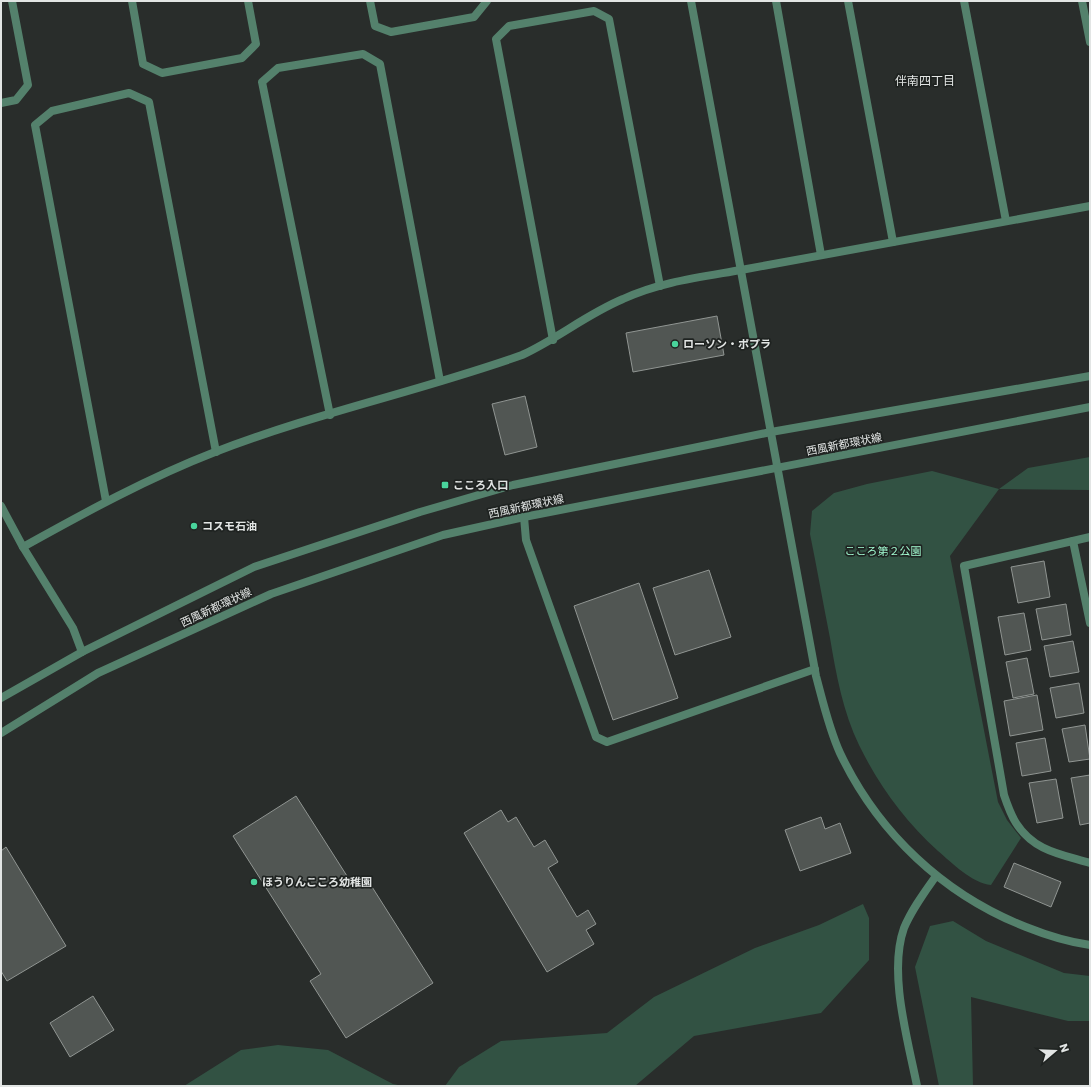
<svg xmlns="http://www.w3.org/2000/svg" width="1091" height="1087" font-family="Poppins,'Noto Sans JP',sans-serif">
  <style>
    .green { fill: #325243 }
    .building { fill: #515653; stroke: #909592 }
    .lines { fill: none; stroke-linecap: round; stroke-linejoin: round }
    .minor { stroke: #54816c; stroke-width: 8 }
    .tertiary { stroke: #54816c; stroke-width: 8 }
    .poi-dot { fill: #49d49c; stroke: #1f2321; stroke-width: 1.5 }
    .labels { text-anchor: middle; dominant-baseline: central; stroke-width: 3.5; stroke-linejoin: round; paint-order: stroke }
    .poi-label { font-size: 11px; font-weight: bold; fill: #e2e5e4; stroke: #1f2321; text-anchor: start }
    .street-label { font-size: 11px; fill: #e2e5e4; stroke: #1f2321 }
    .park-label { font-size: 11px; fill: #a1fad0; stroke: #1f2321 }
    .neighbourhood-label { font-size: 12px; fill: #e2e5e4; stroke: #1f2321 }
  </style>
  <rect width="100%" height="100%" fill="#292d2b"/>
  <!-- green -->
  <g class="green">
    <path d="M1090 457V490L999 489 950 556 998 802 1007 820 1021 838 991 885C972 883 952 863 938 851 905 821 879 786 859 745 843 712 836 674 830 638 823 603 817 568 810 534L812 511 834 493 867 484 932 471 999 489 1028 468Z"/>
    <path d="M863 904 869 918V960L821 1013 694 1036 635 1086H445L459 1067 501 1041 607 1033 654 997 755 948 819 925Z"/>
    <path d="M953 921 986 941 1064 973 1090 976V1021H1068L971 997 973 1086H939L915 967 930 926Z"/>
    <path d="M278 1045 328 1050 393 1084 403 1086H184L241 1050Z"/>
  </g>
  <!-- building -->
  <g class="building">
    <path d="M717 316 724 355 633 372 626 333Z"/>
    <path d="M525 396 537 447 505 455 492 404Z"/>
    <path d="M1044 561 1050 597 1018 603 1011 567Z"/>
    <path d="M709 570 731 637 675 655 653 588Z"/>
    <path d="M639 583 678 698 613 720 574 606Z"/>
    <path d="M1066 604 1071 635 1042 640 1036 609Z"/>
    <path d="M1024 613 1031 650 1005 655 998 617Z"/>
    <path d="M1073 641 1079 672 1050 677 1044 646Z"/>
    <path d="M1027 658 1034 694 1013 698 1006 662Z"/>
    <path d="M1079 683 1084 713 1056 718 1050 688Z"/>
    <path d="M1037 695 1043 730 1010 736 1004 701Z"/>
    <path d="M1085 725 1090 759 1069 762 1062 729Z"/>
    <path d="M1045 738 1051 771 1022 776 1016 743Z"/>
    <path d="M1090 775V823L1080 825 1071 778Z"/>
    <path d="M1056 779 1063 818 1037 823 1029 783Z"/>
    <path d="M296 796 354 887 367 879 433 983 346 1038 310 981 321 974 233 836Z"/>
    <path d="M501 810 508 822 516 817 534 847 545 840 558 862 548 868 577 917 588 910 596 924 586 930 594 944 547 972 464 833Z"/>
    <path d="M821 817 825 829 840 823 851 853 800 871 785 830Z"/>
    <path d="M6 847 66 946 7 981 1 971V851Z"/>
    <path d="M1014 863 1061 882 1051 907 1004 887Z"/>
    <path d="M93 996 114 1030 70 1057 50 1023Z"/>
  </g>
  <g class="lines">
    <!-- minor -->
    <g class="minor">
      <path d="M132 1 143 64 162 73 242 58 256 44 248 1"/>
      <path d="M370 1 375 26 391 32 474 17 487 1"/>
      <path d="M776 1 821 255"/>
      <path d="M848 1 893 242"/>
      <path d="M964 1 1006 221"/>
      <path d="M1082 1 1090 42"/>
      <path d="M1 103 16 100 28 85 12 1"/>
      <path d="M741 270 1090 206"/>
      <path d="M553 340 496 39 509 26 594 11 609 19 660 286"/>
      <path d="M330 415 262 82 278 68 363 54 380 64 440 381"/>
      <path d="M106 501 35 125 52 111 129 93 149 102 216 452"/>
      <path d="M1090 537 964 566 1004 795C1007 804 1011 815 1016 823 1034 851 1060 854 1090 863"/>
      <path d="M1073 541 1090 623"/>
    </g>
    <!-- tertiary -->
    <g class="tertiary">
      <path d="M691 1 816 676C823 702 829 729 840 753 878 833 944 895 1026 927 1046 935 1068 942 1090 945"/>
      <path d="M1 506 23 547 73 628 82 652"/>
      <path d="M524 517 526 540 596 737 607 742 815 669"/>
      <path d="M23 547C86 512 148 478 215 452 315 413 421 391 522 355 557 339 587 314 623 299 659 282 701 277 741 270"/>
      <path d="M1 698 82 652 254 567 420 512 513 485 771 432 1090 376"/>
      <path d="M1 733 98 673 271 594 443 535 524 517 1090 407"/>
      <path d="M917 1086C908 1040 888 973 904 928 912 909 924 893 936 876"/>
    </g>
  </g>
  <!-- markers -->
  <g class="poi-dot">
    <circle cx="675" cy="344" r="4"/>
    <rect x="441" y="481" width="8" height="8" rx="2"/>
    <circle cx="194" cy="526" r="4"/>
    <circle cx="254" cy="882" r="4"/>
  </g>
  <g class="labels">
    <!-- poi labels -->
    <g class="poi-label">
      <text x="683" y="344">ローソン・ポプラ</text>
      <text x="453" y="485">こころ入口</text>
      <text x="202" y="526">コスモ石油</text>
      <text x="262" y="882">ほうりんこころ幼稚園</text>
    </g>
    <!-- street labels -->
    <g class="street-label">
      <text transform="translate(844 444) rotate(-11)">西風新都環状線</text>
      <text transform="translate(526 506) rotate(-12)">西風新都環状線</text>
      <text transform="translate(216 607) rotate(-25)">西風新都環状線</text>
    </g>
    <!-- park labels -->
    <g class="park-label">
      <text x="883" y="551">こころ第２公園</text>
    </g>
    <!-- neighbourhood labels -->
    <g class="neighbourhood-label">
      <text x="925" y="80">伴南四丁目</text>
    </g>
  </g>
  <!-- border -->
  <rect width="1091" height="1087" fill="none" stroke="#e2e5e4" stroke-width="4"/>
  <!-- north arrow -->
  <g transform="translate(1055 1051) rotate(71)" stroke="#1f2321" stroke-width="3" paint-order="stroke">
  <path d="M0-3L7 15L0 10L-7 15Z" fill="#e2e5e4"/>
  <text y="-6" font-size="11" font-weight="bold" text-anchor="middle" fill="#e2e5e4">N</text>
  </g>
</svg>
